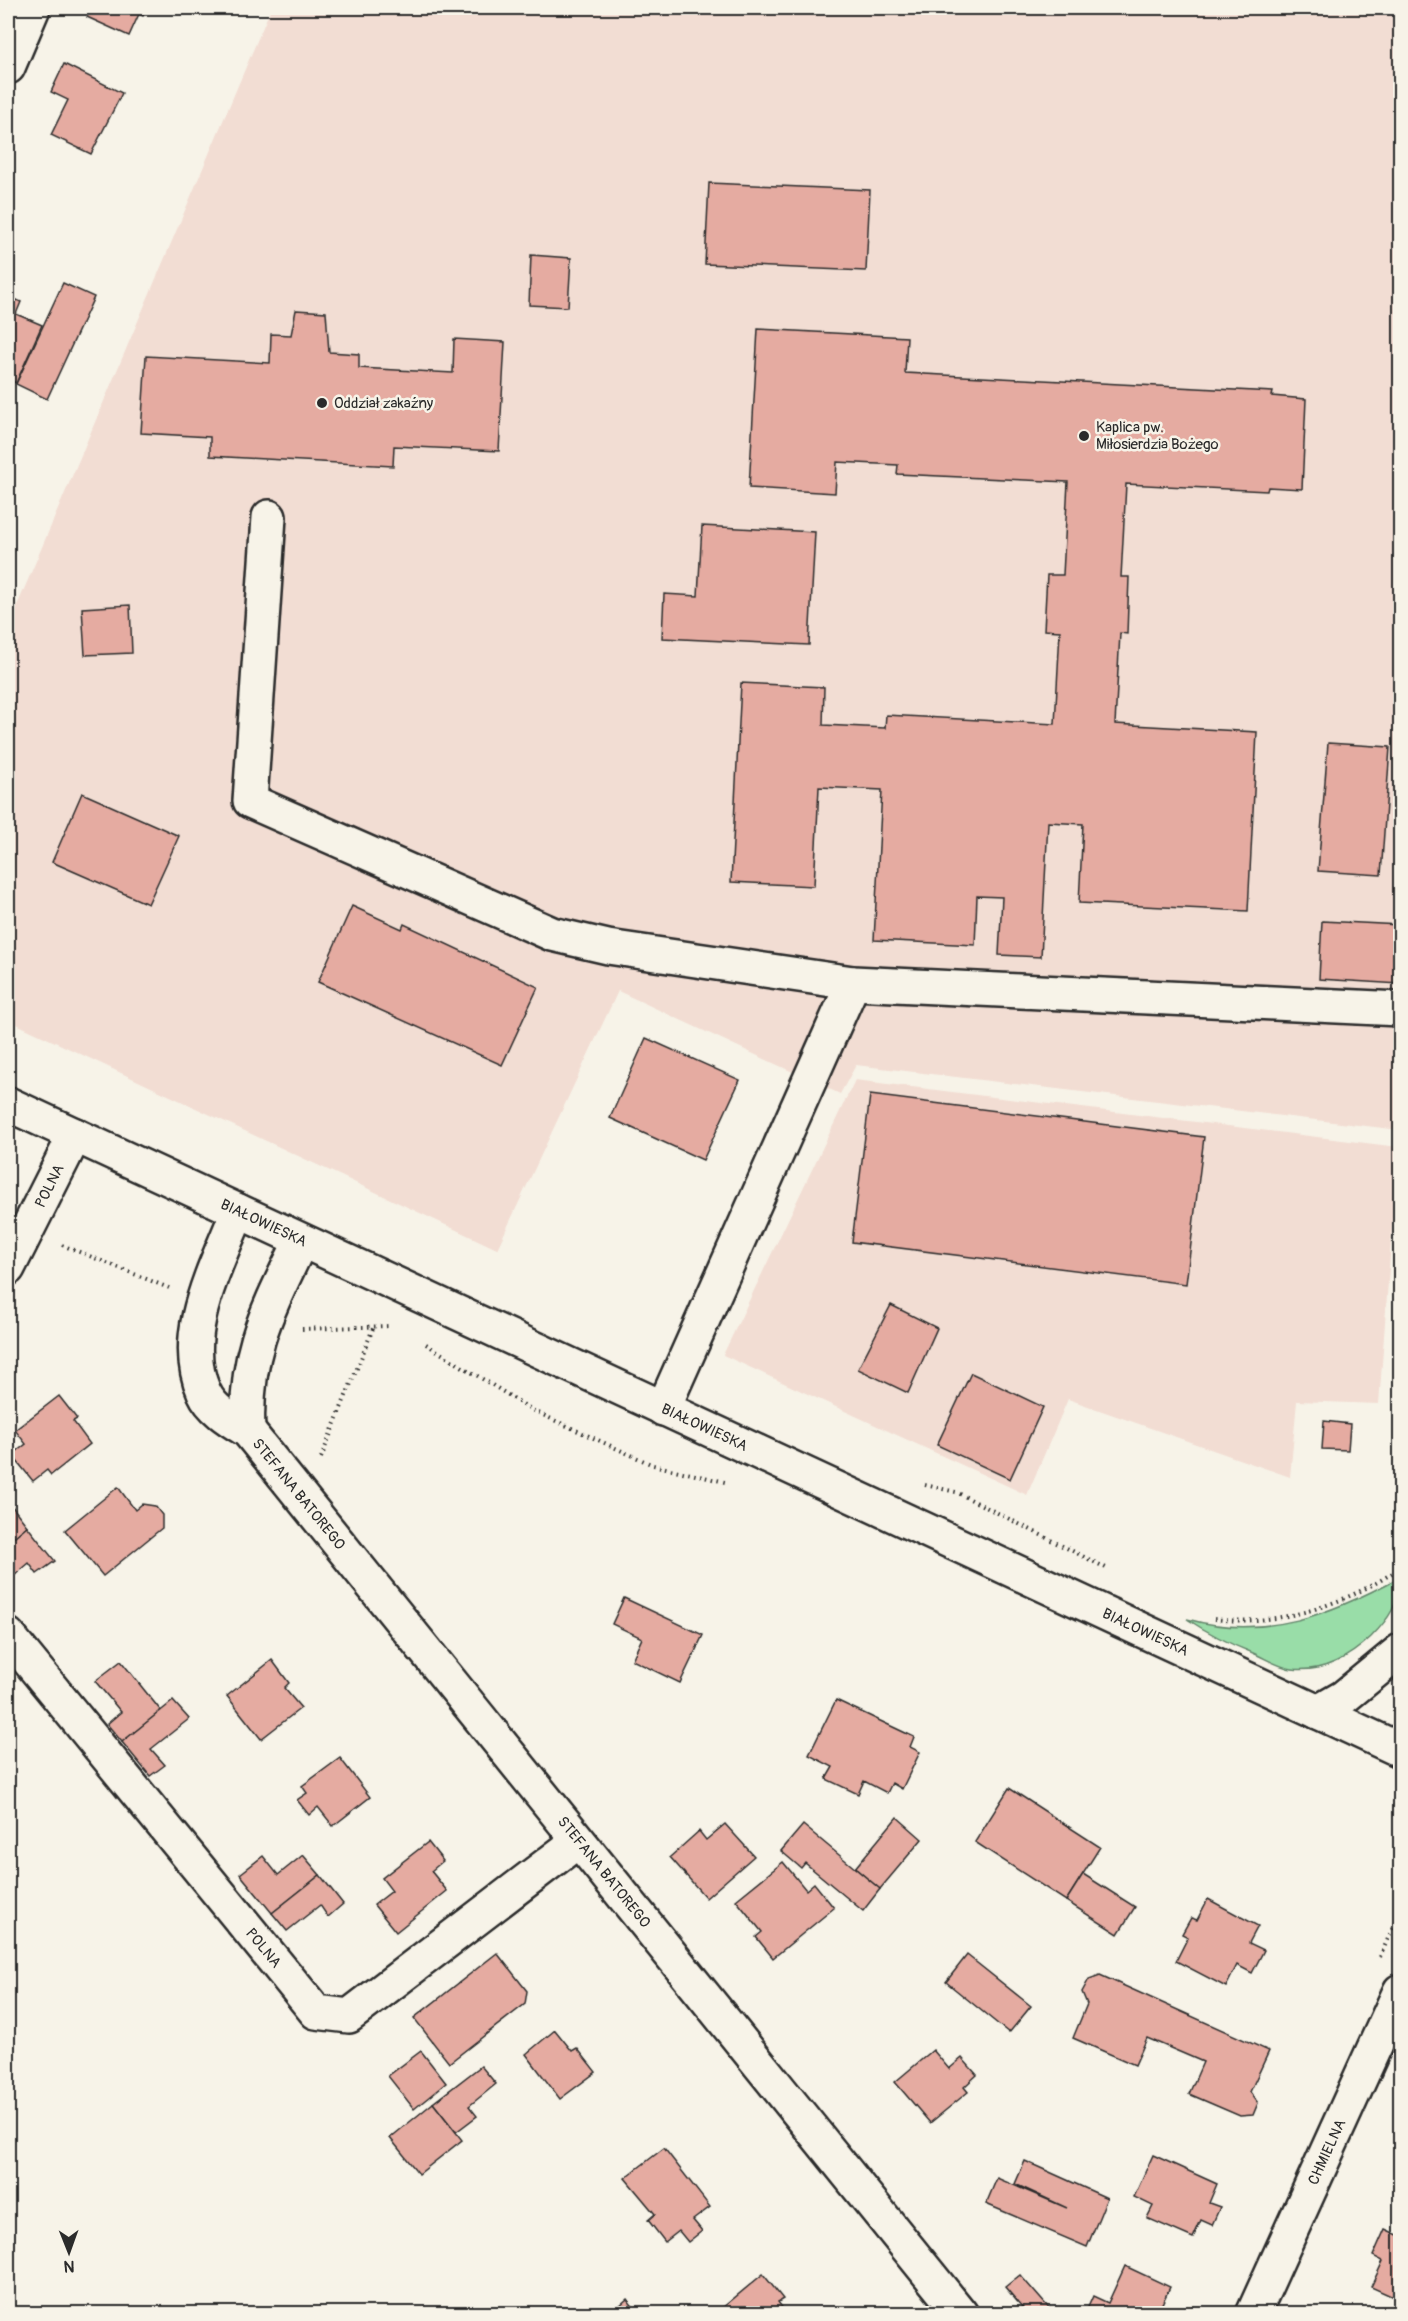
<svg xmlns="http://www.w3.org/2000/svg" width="1408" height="2321" font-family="Pangolin,sans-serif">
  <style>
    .built { fill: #f2ddd3 }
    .green { fill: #99dda8; stroke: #62846a; stroke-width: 1.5 }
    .building { fill: #e5aba1; stroke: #2b2b2b; stroke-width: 1.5 }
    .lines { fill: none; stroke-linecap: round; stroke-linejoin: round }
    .minor-casing { stroke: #2b2b2b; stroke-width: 38 }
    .major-casing { stroke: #2b2b2b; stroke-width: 38 }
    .path { stroke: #2b2b2b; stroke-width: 4; stroke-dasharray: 1.5 4.5; stroke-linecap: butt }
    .minor { stroke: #f7f3e8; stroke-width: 33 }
    .major { stroke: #f7f3e8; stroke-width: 33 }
    .poi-dot { fill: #2b2b2b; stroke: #f7f3e8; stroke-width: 2 }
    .labels { text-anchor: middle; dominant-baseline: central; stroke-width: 5; stroke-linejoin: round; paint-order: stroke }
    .poi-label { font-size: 15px; fill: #2b2b2b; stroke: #f7f3e8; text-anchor: start }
    .street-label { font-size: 15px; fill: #2b2b2b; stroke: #f7f3e8 }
  </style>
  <rect width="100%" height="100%" fill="#f7f3e8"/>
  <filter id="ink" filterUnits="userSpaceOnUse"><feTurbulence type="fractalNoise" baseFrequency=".0167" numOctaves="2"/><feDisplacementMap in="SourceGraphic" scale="12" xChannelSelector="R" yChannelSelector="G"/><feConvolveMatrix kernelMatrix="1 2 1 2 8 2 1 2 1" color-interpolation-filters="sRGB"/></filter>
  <g filter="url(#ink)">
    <!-- built -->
    <g class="built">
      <path d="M271 8H1400V1130L856 1065 840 1094 618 991 497 1249 8 1020V627Z"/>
      <path d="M855 1080 1398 1147 1379 1404 1297 1401 1290 1477 1068 1399 1027 1495 723 1355Z"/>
    </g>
    <!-- green -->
    <path class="green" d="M1400 1577C1401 1602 1388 1620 1371 1637 1350 1657 1322 1673 1292 1669 1278 1667 1265 1658 1253 1653 1230 1644 1208 1633 1187 1619 1265 1641 1332 1614 1400 1577Z"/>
    <!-- building -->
    <g class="building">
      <path d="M91 8H147L143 16 139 14 129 36 87 17Z"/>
      <path d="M64 64 122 93 91 154 51 135 68 100 51 92Z"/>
      <path d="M709 183 870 190 866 271 705 264Z"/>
      <path d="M531 255 571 258 568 307 529 305Z"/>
      <path d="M63 283 94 297 47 399 16 384Z"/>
      <path d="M8 296 21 302 16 314 42 325 16 383 8 379Z"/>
      <path d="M296 310 326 312 329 352 359 354V368L453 373 454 339 505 342 499 451 394 446 393 466 210 456V437L141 433 146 356 270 363 271 334 291 335Z"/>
      <path d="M758 329 907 337 905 373 1273 392 1272 396 1306 399 1302 489 1268 487 1267 491 1126 484 1121 577H1129L1128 605 1127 634 1120 633 1115 724 1257 732 1248 911 1079 903 1083 824 1048 822 1041 957 999 955 1002 897 977 896 975 945 874 940 882 790 819 787 814 886 731 882 741 683 824 687 823 725 885 728 886 715 1055 724 1060 631 1044 630 1047 575H1063L1068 482 897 474 898 465 837 462 835 493 749 488Z"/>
      <path d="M702 526 815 532 809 645 662 638 664 594 698 596Z"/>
      <path d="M130 605 132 653 85 655 82 608Z"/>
      <path d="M1328 743 1390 747 1381 875 1318 871Z"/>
      <path d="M82 793 179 836 148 904 52 862Z"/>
      <path d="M352 906 402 929 404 924 538 987 502 1065 318 982Z"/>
      <path d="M1322 921 1400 925V984L1319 979Z"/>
      <path d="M646 1038 740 1080 703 1160 610 1118Z"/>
      <path d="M870 1095 1204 1137 1186 1284 852 1242Z"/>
      <path d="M891 1305 937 1328 908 1393 858 1369Z"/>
      <path d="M971 1373 1043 1407 1010 1479 937 1445Z"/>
      <path d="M59 1396 77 1419 73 1421 90 1444 51 1475 47 1470 33 1481 12 1455 26 1444 15 1430Z"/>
      <path d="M1324 1421 1350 1424 1348 1450 1322 1449Z"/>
      <path d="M118 1487 135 1510 142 1504 155 1506 162 1515V1528L103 1576 65 1530Z"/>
      <path d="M8 1501 27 1526 8 1542Z"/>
      <path d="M27 1526 55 1561 37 1574 29 1563 8 1581V1542Z"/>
      <path d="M624 1598 703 1635 680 1683 632 1660 642 1638 612 1624Z"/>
      <path d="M272 1660 289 1683 284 1688 301 1708 261 1739 227 1696Z"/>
      <path d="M121 1661 161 1711 122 1742 107 1724 121 1712 95 1681Z"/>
      <path d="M836 1700 914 1737 910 1747 920 1752 902 1789 892 1783 887 1793 864 1781 858 1794 826 1779 833 1767 809 1755Z"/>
      <path d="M173 1701 189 1719 151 1749 165 1765 150 1776 122 1742Z"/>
      <path d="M340 1758 370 1797 333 1826 318 1807 309 1815 297 1800 307 1793 302 1786Z"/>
      <path d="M1009 1788 1100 1847 1066 1901 975 1842Z"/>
      <path d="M897 1817 922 1839 880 1889 855 1868Z"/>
      <path d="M725 1824 754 1856 706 1898 670 1857 699 1831 706 1840Z"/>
      <path d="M803 1825 880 1889 863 1911 805 1863 801 1868 781 1851Z"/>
      <path d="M428 1842 443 1861 431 1871 447 1891 396 1932 374 1905 392 1891 382 1878Z"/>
      <path d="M303 1855 320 1875 272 1913 240 1874 263 1856 278 1875Z"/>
      <path d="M783 1862 806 1890 814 1883 834 1908 773 1958 756 1937 762 1932 736 1900Z"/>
      <path d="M1083 1874 1135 1907 1118 1934 1066 1901Z"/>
      <path d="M320 1875 343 1904 328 1917 320 1905 287 1931 272 1913Z"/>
      <path d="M1208 1899 1258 1926 1249 1943 1264 1950 1252 1973 1237 1965 1226 1987 1176 1961 1188 1937 1182 1934 1191 1918 1197 1920Z"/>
      <path d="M497 1953 527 1991 525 2004 449 2063 414 2018Z"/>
      <path d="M967 1955 1031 2006 1009 2033 946 1982Z"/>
      <path d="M1100 1975 1269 2051 1250 2092 1258 2103 1253 2115 1240 2116 1189 2094 1203 2062 1147 2038 1135 2065 1073 2038 1087 2004 1082 1992 1089 1979Z"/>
      <path d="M555 2030 572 2051 577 2048 596 2072 560 2099 526 2054Z"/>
      <path d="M933 2050 949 2069 962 2058 977 2075 964 2087 968 2092 930 2123 895 2082Z"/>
      <path d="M421 2051 446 2083 414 2109 388 2076Z"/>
      <path d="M481 2066 496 2084 469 2106 477 2116 456 2132 433 2103Z"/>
      <path d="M433 2103 462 2140 419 2174 390 2138Z"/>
      <path d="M664 2148 710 2207 693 2220 702 2231 688 2242 679 2231 665 2242 648 2220 655 2214 625 2178Z"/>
      <path d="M1153 2155 1217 2184 1209 2203 1220 2207 1212 2225 1201 2220 1193 2238 1147 2218 1153 2206 1134 2197Z"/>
      <path d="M1025 2161 1107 2198 1087 2247 986 2204 997 2178 1067 2208 1015 2184Z"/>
      <path d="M1385 2229 1400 2236V2300L1371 2287 1383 2261 1373 2256Z"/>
      <path d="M1125 2266 1170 2287 1159 2310 1166 2314H1085L1093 2296 1108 2303Z"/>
      <path d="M763 2274 783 2299 778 2302 787 2314H715Z"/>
      <path d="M1020 2275 1054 2314H1028L1005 2287Z"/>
      <path d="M627 2299 639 2314H610Z"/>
    </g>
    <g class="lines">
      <defs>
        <g id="minor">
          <path d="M8 67 33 8"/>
          <path d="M269 517 250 801 552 934 608 947 853 983 1400 1009"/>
          <path id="s1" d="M238 1211C217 1266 178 1334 204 1392 212 1410 232 1421 248 1431L961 2314"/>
          <path id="s2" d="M8 1268 75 1135"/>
          <path d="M663 1409 853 983"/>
          <path d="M248 1431C244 1352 268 1310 301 1241"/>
          <path id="s3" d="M8 1635 316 2012 349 2016 578 1841"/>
          <path id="s4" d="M1253 2314 1400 1991"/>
        </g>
        <g id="major">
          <path id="s5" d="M8 1104 1400 1750"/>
          <path d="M1318 1712 1344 1697 1400 1651"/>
        </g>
      </defs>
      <!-- minor casing -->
      <use href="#minor" class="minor-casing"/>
      <!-- major casing -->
      <use href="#major" class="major-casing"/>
      <!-- path -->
      <g class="path">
        <path d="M62 1245 169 1288"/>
        <path d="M302 1329 390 1326"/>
        <path d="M426 1344 534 1411 653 1465 725 1482"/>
        <path d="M321 1458 374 1326"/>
        <path d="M925 1485 956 1492 1108 1569"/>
        <path d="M1214 1619C1279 1627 1347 1604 1400 1568"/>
        <path d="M1380 1957 1400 1911"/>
      </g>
      <!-- minor -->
      <use href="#minor" class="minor"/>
      <!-- major -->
      <use href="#major" class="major"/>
    </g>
  </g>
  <!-- markers -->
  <g class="poi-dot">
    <circle cx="322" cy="403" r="6"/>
    <circle cx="1084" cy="436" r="6"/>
  </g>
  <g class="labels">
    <!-- poi labels -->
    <g class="poi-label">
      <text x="334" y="403">Oddział zakaźny</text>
      <text x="1096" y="427">Kaplica pw.<tspan x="1096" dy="17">Miłosierdzia Bożego</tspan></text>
    </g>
    <!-- street labels -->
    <g class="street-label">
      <text stroke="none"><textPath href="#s2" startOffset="92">POLNA</textPath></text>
      <text stroke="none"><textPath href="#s5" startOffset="282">BIAŁOWIESKA</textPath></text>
      <text stroke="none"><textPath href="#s5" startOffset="768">BIAŁOWIESKA</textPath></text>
      <text stroke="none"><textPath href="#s1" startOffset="330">STEFANA BATOREGO</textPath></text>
      <text stroke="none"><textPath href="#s5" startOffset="1254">BIAŁOWIESKA</textPath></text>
      <text stroke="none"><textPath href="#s1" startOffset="816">STEFANA BATOREGO</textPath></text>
      <text stroke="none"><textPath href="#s3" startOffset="404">POLNA</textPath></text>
      <text stroke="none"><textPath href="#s4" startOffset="178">CHMIELNA</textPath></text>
    </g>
  </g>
  <!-- margin -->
  <rect width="1408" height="2321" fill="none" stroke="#f7f3e8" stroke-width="30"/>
  <rect x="15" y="15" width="1378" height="2291" fill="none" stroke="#2b2b2b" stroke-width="2" filter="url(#ink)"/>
  <!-- north arrow -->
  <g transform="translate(69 2252) rotate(179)" stroke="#f7f3e8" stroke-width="4.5" paint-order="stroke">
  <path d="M0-4.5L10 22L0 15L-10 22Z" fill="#2b2b2b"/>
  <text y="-9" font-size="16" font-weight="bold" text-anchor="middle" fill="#2b2b2b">N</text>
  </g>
</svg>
